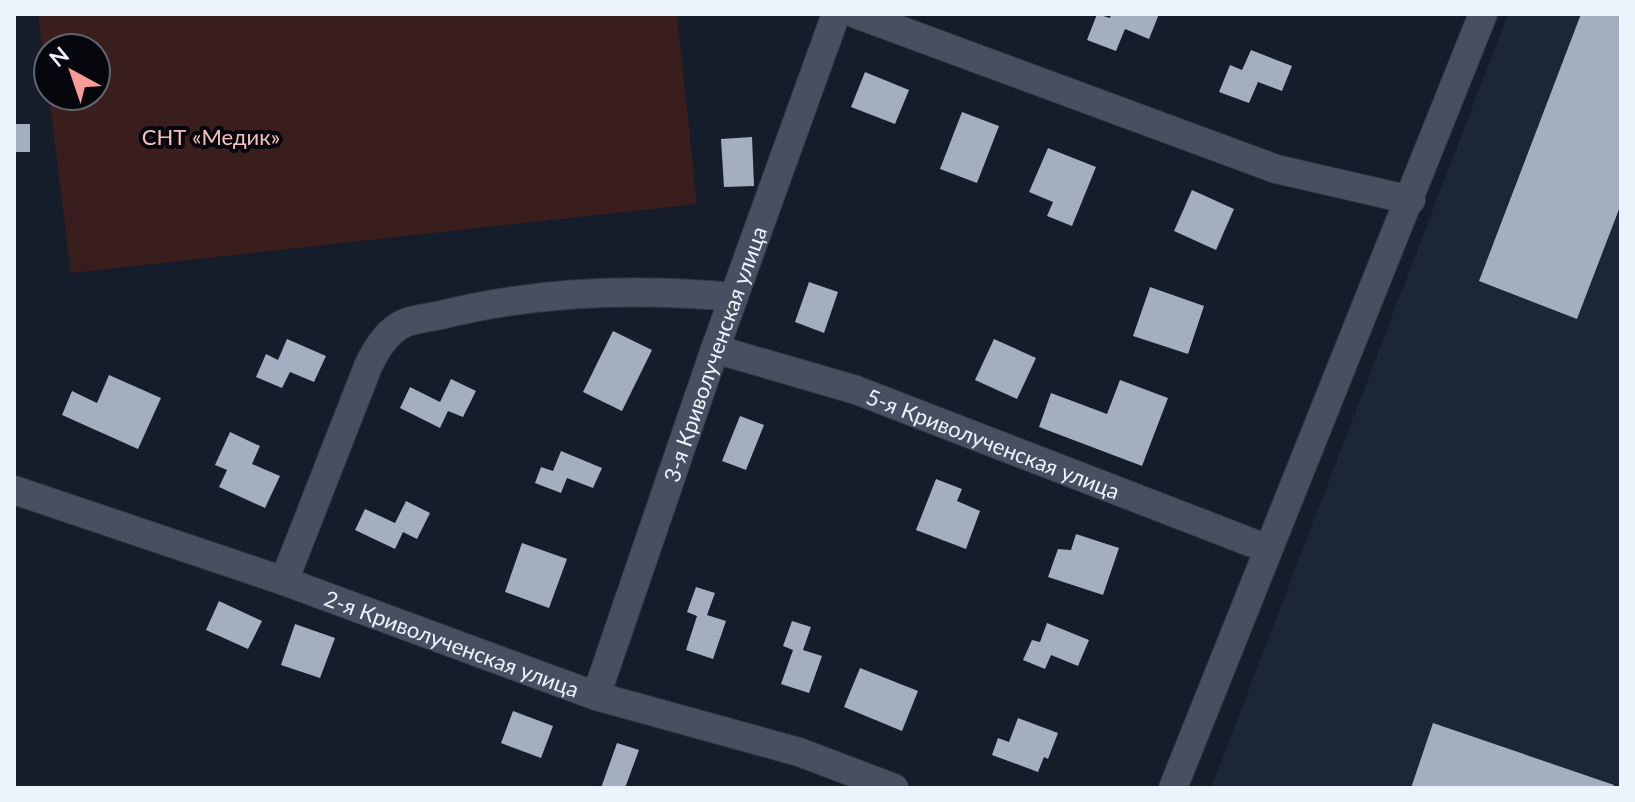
<svg xmlns="http://www.w3.org/2000/svg" width="1635" height="802" font-family="Lato,sans-serif">
  <style>
    .built { fill: #1b2639 }
    .green { fill: #3a1e1d }
    .building { fill: #a3aec0 }
    .lines { fill: none; stroke-linecap: round; stroke-linejoin: round }
    .minor-casing { stroke: #323641; stroke-width: 30 }
    .minor { stroke: #475060; stroke-width: 28 }
    .labels { text-anchor: middle; dominant-baseline: central; stroke-width: 8; stroke-linejoin: round; paint-order: stroke }
    .park-label { font-size: 22px; fill: #f9c1be; stroke: #05070d }
    .street-label { font-size: 22px; fill: #edf3fc; stroke: #05070d }
  </style>
  <rect width="100%" height="100%" fill="#151d2a"/>
  <!-- built -->
  <path class="built" d="M1508 14H1621V788H1211Z"/>
  <!-- green -->
  <path class="green" d="M38 14H677L697 204 71 273 49 96H96V48H48V90Z"/>
  <!-- building -->
  <g class="building">
    <path d="M1097 14 1110 18 1111 14H1159L1149 39 1125 29 1116 51 1087 40Z"/>
    <path d="M1581 14H1621V204L1577 319 1479 281Z"/>
    <path d="M1251 50 1292 66 1282 91 1258 82 1249 103 1219 92 1230 65 1242 70Z"/>
    <path d="M865 72 909 90 895 124 851 107Z"/>
    <path d="M962 112 999 126 977 183 940 169Z"/>
    <rect x="14" y="124" width="16" height="28"/>
    <path d="M752 137 754 186 724 187 721 139Z"/>
    <path d="M1048 148 1096 167 1072 226 1047 216 1053 202 1029 192Z"/>
    <path d="M1192 190 1234 209 1216 250 1174 231Z"/>
    <path d="M809 282 838 292 824 333 795 322Z"/>
    <path d="M1150 287 1204 306 1188 354 1133 336Z"/>
    <path d="M613 331 652 350 622 411 583 392Z"/>
    <path d="M287 339 326 356 314 382 290 372 282 388 256 377 266 354 278 360Z"/>
    <path d="M994 339 1036 358 1017 399 975 380Z"/>
    <path d="M109 375 161 398 138 449 62 415 72 391 97 403Z"/>
    <path d="M451 379 476 391 463 417 448 411 440 428 400 408 410 387 440 402Z"/>
    <path d="M1120 380 1168 398 1142 466 1039 427 1051 393 1107 414Z"/>
    <path d="M740 416 764 425 746 470 722 461Z"/>
    <path d="M230 432 260 446 252 464 280 476 265 508 219 487 227 470 215 465Z"/>
    <path d="M561 451 602 468 593 488 567 478 561 493 535 483 541 467 553 471Z"/>
    <path d="M936 479 962 489 957 501 980 511 966 549 916 530Z"/>
    <path d="M406 501 430 513 417 539 403 532 395 549 355 530 365 509 395 523Z"/>
    <path d="M1076 534 1119 548 1103 595 1048 577 1058 549 1071 550Z"/>
    <path d="M522 543 567 559 549 608 505 592Z"/>
    <path d="M696 587 715 593 707 615 726 621 713 659 686 650 697 616 687 612Z"/>
    <path d="M219 601 262 621 248 649 206 630Z"/>
    <path d="M792 621 811 627 803 650 822 656 809 693 781 684 793 650 783 646Z"/>
    <path d="M1047 623 1089 640 1078 666 1051 655 1045 669 1023 660 1032 640 1040 642Z"/>
    <path d="M295 624 335 638 320 678 281 665Z"/>
    <path d="M860 668 918 691 902 731 844 707Z"/>
    <path d="M513 711 553 726 541 758 501 743Z"/>
    <path d="M1018 718 1058 733 1048 759 1044 757 1038 772 992 755 998 738 1009 742Z"/>
    <path d="M1433 723 1614 785 1613 788H1411Z"/>
    <path d="M617 743 639 750 625 788H601Z"/>
  </g>
  <g class="lines">
    <defs>
      <g id="minor">
        <path d="M856 14 1276 169 1411 200"/>
        <path id="s1" d="M715 349 856 390 1268 549"/>
        <path id="s2" d="M14 490 284 581 596 696 799 752 894 788"/>
        <path d="M284 581 369 364C377 349 384 336 399 326 410 319 428 318 441 315 537 291 636 288 734 297"/>
        <path id="s3" d="M596 696 715 349 836 14"/>
        <path d="M1173 788 1483 14"/>
      </g>
    </defs>
    <!-- minor casing -->
    <use href="#minor" class="minor-casing"/>
    <!-- minor -->
    <use href="#minor" class="minor"/>
  </g>
  <g class="labels">
    <!-- park labels -->
    <g class="park-label">
      <text x="211" y="136">СНТ «Медик»</text>
    </g>
    <!-- street labels -->
    <g class="street-label">
      <text stroke="none"><textPath href="#s3" startOffset="362">3-я Криволученская улица</textPath></text>
      <text stroke="none"><textPath href="#s1" startOffset="294">5-я Криволученская улица</textPath></text>
      <text stroke="none"><textPath href="#s2" startOffset="464">2-я Криволученская улица</textPath></text>
    </g>
  </g>
  <!-- border -->
  <rect width="1635" height="802" fill="none" stroke="#edf3fc" stroke-width="32"/>
  <!-- north arrow -->
  <g transform="translate(72 72) rotate(320)"><circle r="38" fill="#05070d" stroke="#62656d" stroke-width="2"/>
  <path d="M0-6L14 30L0 20L-14 30Z" fill="#f59b98"/>
  <text y="-12" font-size="22" font-weight="bold" text-anchor="middle" fill="#edf3fc">N</text>
  </g>
</svg>
